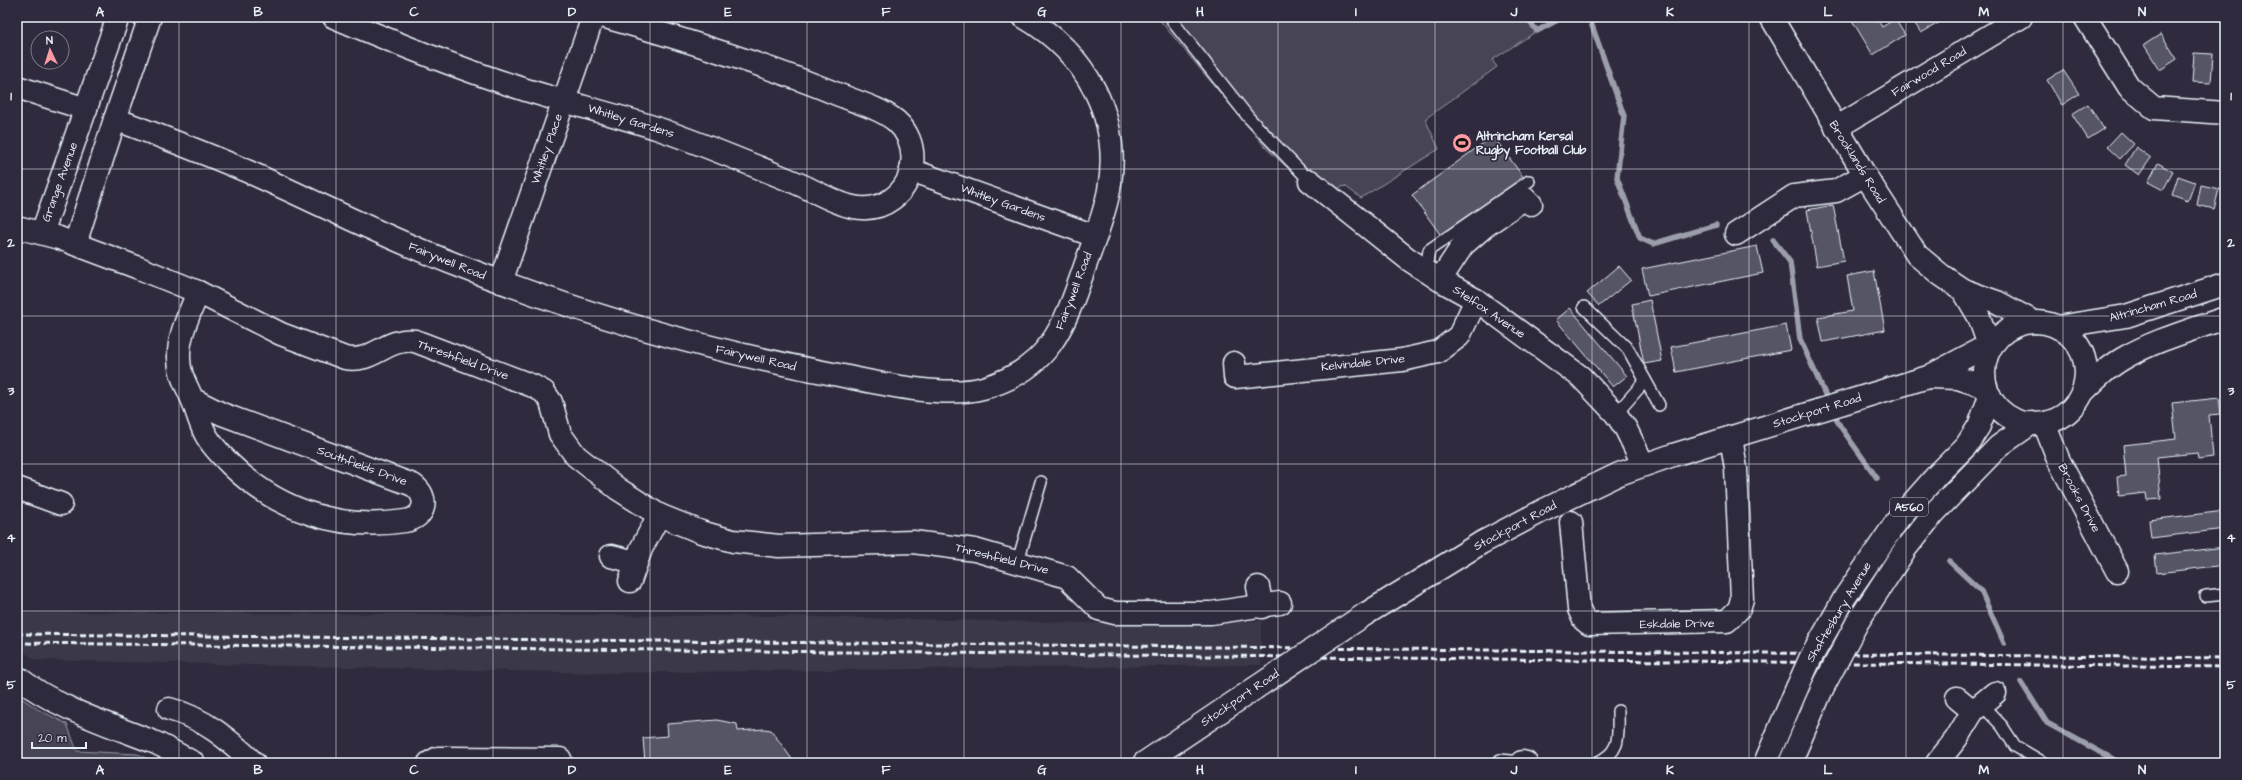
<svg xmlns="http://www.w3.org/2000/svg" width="2242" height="780" font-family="'Architects Daughter',sans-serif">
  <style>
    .built { fill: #3b3749 }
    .green { fill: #464455; stroke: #979aa6 }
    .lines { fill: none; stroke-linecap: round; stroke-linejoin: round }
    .stream { stroke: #9c9fab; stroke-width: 5.5 }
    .building { fill: #575565; stroke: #e8f1f8 }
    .lane-casing { stroke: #e8f1f8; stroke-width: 14 }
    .street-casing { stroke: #e8f1f8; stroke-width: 25 }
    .secondary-casing { stroke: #e8f1f8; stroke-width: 25 }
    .highway-casing { stroke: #e8f1f8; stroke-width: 25 }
    .lane { stroke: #2f2a3d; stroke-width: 11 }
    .street { stroke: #2f2a3d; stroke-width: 22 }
    .secondary { stroke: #2f2a3d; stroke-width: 22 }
    .highway { stroke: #2f2a3d; stroke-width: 22 }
    .rail { stroke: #e8f1f8; stroke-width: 3; stroke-dasharray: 6 3; stroke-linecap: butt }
    .secondary-bridge-casing { stroke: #e8f1f8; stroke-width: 25; stroke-linecap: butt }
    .highway-bridge-casing { stroke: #e8f1f8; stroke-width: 25; stroke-linecap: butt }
    .secondary-bridge { stroke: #2f2a3d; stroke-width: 22 }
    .highway-bridge { stroke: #2f2a3d; stroke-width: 22 }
    .grid { fill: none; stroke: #e8f1f8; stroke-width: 1; stroke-opacity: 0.55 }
    .labels { text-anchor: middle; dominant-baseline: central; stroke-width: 3.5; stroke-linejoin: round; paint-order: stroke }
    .shield { fill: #2f2a3d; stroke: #b0b5c0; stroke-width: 1 }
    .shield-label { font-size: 11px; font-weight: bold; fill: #e8f1f8 }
    .street-label { font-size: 12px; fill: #e8f1f8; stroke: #2f2a3d }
    .poi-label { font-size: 12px; font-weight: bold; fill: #e8f1f8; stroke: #2f2a3d; text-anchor: start }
    .neatline { fill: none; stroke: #e8f1f8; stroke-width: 1.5 }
    .grid-label { font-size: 13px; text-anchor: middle; font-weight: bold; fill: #e8f1f8 }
  </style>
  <rect width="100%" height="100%" fill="#2f2a3d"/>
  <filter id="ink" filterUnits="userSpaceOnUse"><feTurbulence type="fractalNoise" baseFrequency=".025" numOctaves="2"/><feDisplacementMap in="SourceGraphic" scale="8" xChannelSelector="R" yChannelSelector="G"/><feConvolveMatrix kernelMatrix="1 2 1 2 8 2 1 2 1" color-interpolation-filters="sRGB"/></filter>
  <g filter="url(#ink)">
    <!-- built -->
    <path class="built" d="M17 612 779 616 1094 623 1261 621V665L596 673 35 660 17 647Z"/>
    <!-- green -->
    <g class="green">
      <path d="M1157 17H1526L1537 31 1492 60 1497 67 1425 119 1439 149 1361 198 1345 186 1317 195 1266 148Z"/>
      <path d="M17 695 39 710 67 724 77 751 138 754 155 763H17Z"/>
    </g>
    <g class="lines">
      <!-- stream -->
      <g class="stream">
        <path d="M1526 17 1537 31 1563 17"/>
        <path d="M1589 17 1624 116 1617 178 1640 238 1653 244 1716 225"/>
        <path d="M1773 240 1790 262 1800 339 1829 403"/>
        <path d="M1833 411 1840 426 1877 478"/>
        <path d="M1949 561 1981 591 2004 643"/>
        <path d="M2021 682 2047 723 2120 763"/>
      </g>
    </g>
    <!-- building -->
    <g class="building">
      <path d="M1850 17H1876L1882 27 1895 19 1905 35 1873 55Z"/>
      <path d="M1915 17H1946L1947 18 1921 33 1912 19Z"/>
      <path d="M2161 34 2177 59 2160 70 2144 45Z"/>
      <path d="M2194 53 2213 54 2211 83 2192 82Z"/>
      <path d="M2063 70 2079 94 2062 105 2047 80Z"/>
      <path d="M2088 104 2104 129 2088 139 2072 114Z"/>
      <path d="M2121 132 2134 144 2120 159 2107 147Z"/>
      <path d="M1493 136 1524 178 1442 237 1412 195Z"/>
      <path d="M2136 147 2151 158 2139 175 2125 165Z"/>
      <path d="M2158 163 2173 172 2163 190 2148 182Z"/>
      <path d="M2178 176 2195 182 2188 201 2172 195Z"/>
      <path d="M2201 185 2219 189 2214 209 2197 205Z"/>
      <path d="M1833 205 1844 261 1817 266 1807 210Z"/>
      <path d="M1757 246 1763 273 1648 296 1642 269Z"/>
      <path d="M1619 266 1631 280 1599 306 1587 293Z"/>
      <path d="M1874 271 1885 330 1823 342 1818 317 1853 311 1847 276Z"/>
      <path d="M1650 300 1662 361 1644 364 1632 304Z"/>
      <path d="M1570 308 1627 376 1613 387 1556 320Z"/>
      <path d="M1786 325 1791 350 1676 372 1671 347Z"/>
      <path d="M2219 398 2221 414 2209 415 2213 457 2198 459 2197 453 2157 457 2161 499 2147 500 2146 493 2119 496 2117 477 2126 476 2123 445 2176 439 2172 403Z"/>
      <path d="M2225 511V529L2151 538 2149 520Z"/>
      <path d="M2225 547V565L2157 573 2155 555Z"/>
      <path d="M717 720 737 724 738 731 764 729 771 730 794 762 645 763 643 738 668 736 667 724Z"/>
    </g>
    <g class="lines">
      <defs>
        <g id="lane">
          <path d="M1173 22 1249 118 1310 181"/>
          <path d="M1426 270 1429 250 1529 181"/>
          <path d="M1584 307 1628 349 1659 405"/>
          <path d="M1616 414 1645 381"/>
          <path d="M1018 561 1041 482"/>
          <path d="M2206 596 2225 594"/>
          <path d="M1981 704 2002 726 2015 746 2044 763"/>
          <path d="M1500 760 1522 762"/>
          <path d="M1596 763C1622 752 1618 736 1618 711"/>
        </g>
        <g id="street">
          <path d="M334 17C395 43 457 68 520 88 566 103 614 114 659 129 705 145 750 164 794 182 824 194 860 223 892 199 917 181 920 142 896 121 880 108 856 102 837 94 761 63 683 39 605 17"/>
          <path d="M2085 17 2129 87 2154 108 2225 113"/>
          <path d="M17 87 86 109"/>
          <path d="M115 119C160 136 205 153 249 172 319 203 386 238 457 265 579 313 705 350 833 374 874 382 943 399 983 388 1049 370 1064 327 1084 269 1093 243 1104 217 1109 190 1122 118 1086 53 1024 17"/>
          <path d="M1836 128 2021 17"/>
          <path d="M911 170 1095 236"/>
          <path d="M1310 181 1408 259 1440 280 1476 300 1581 377 1616 414 1626 429 1643 464"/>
          <path d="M17 227 59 238 139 268 198 292 281 334 345 358C373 364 386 337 415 341L533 386 544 392 551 402 560 434 576 456 618 489 659 515 701 532 733 541 779 546 913 542 975 550 1067 577 1099 609 1115 613H1211L1280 603"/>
          <path d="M42 233 118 17"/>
          <path d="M1736 234 1794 196 1836 191 1865 175"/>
          <path d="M75 244 115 119 150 17"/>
          <path d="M1440 280 1463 245 1485 226 1525 198 1531 204"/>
          <path d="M501 282 593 17"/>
          <path d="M1234 363 1235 377 1402 360 1438 352 1459 336 1476 300"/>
          <path d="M192 399 222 414 413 485C430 497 426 518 405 521 341 531 278 511 231 465 222 456 212 446 206 435 200 424 197 412 193 401 187 386 179 375 179 358 178 335 190 313 198 292"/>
          <path d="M2044 423 2059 461 2117 571"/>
          <path d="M17 488 61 504"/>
          <path d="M1571 522 1579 609 1584 620 1589 624 1727 621 1739 609 1742 599 1736 469 1731 437"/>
          <path d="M611 556 635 562"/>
          <path d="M630 581 641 549 659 515"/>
          <path d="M1258 587 1262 607"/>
          <path d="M1957 698 1973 711"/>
          <path d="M169 709C204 718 228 739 254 763"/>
          <path d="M1522 762 1526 763"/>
          <path d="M429 763 438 758H448L560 759"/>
          <path d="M1937 763 1956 739 1973 711 1995 693"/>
        </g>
        <g id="secondary">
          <path d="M1771 17 1865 175 1917 255 1941 275 1963 290 1997 302 2034 322"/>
          <path d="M1929 377 1958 378 1986 387"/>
          <path d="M1364 615 1481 543 1544 510 1619 474 1673 455 1928 377 1979 350 1990 348 1979 317 1963 290"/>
          <path d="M17 677C58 709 108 724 156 743 169 749 182 757 194 763"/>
          <path d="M1144 763 1254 689"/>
        </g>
        <g id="highway">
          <circle cx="2035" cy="373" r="51"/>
          <path d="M2057 327 2126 316 2225 284"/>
          <path d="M2082 393C2095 380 2108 367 2124 358 2155 340 2192 330 2225 318"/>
          <path d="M1831 622 1845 597 1899 518 1938 474 1966 446 1979 426 1990 396"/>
          <path d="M1857 623 1906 548 1934 513 1999 446 2032 423"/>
          <path d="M1765 763 1797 688"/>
          <path d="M1790 763 1822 689"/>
        </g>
      </defs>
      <!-- lane casing -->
      <use href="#lane" class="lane-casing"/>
      <!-- street casing -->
      <use href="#street" class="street-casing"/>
      <!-- secondary casing -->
      <use href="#secondary" class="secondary-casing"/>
      <!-- highway casing -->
      <use href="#highway" class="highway-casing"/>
      <!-- lane -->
      <use href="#lane" class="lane"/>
      <!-- street -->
      <use href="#street" class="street"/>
      <!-- secondary -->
      <use href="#secondary" class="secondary"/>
      <!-- highway -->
      <use href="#highway" class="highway"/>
      <!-- rail -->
      <g class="rail">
        <path d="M17 634 2225 658"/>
        <path d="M17 643 2225 667"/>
      </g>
      <defs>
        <path id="secondary-bridge" d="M1254 689 1364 615"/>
        <g id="highway-bridge">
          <path d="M1797 688 1810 659 1831 622"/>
          <path d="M1822 689 1857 623"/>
        </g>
      </defs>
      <!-- secondary-bridge casing -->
      <use href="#secondary-bridge" class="secondary-bridge-casing"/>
      <!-- highway-bridge casing -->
      <use href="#highway-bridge" class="highway-bridge-casing"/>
      <!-- secondary-bridge -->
      <use href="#secondary-bridge" class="secondary-bridge"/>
      <!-- highway-bridge -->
      <use href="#highway-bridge" class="highway-bridge"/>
    </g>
  </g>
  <!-- grid -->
  <path class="grid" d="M179 17V763M336 17V763M493 17V763M650 17V763M807 17V763M964 17V763M1121 17V763M1278 17V763M1435 17V763M1592 17V763M1749 17V763M1906 17V763M2063 17V763M17 169H2225M17 316H2225M17 464H2225M17 611H2225"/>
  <!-- icons -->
  <defs>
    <symbol id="stadium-disc" viewBox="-11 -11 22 22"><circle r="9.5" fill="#ff9aa2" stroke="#2f2a3d"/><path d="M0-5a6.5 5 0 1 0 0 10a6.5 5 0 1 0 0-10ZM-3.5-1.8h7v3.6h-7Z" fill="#111"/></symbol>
  </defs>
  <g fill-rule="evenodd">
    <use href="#stadium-disc" x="1451" y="132" width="22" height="22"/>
  </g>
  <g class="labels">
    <!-- shield labels -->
    <rect class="shield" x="1890" y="498" width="38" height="18" rx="3"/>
    <g class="shield-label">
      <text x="1909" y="507">A560</text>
    </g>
    <!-- street labels -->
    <g class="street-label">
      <text transform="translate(1929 72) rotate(-31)">Fairwood Road</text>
      <text transform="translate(631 121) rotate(17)">Whitley Gardens</text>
      <text transform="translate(547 149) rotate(-71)">Whitley Place</text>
      <text transform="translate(1857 162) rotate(58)">Brooklands Road</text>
      <text transform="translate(60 182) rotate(-70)">Grange Avenue</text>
      <text transform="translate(1003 203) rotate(20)">Whitley Gardens</text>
      <text transform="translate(447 261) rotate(22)">Fairywell Road</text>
      <text transform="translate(1074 291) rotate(-69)">Fairywell Road</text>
      <text transform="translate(2153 306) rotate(-16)">Altrincham Road</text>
      <text transform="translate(1489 312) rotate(34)">Stelfox Avenue</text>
      <text transform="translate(756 358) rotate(13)">Fairywell Road</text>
      <text transform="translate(463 360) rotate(20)">Threshfield Drive</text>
      <text transform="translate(1363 363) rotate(-6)">Kelvindale Drive</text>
      <text transform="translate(1817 411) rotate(-17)">Stockport Road</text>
      <text transform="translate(362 466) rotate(20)">Southfields Drive</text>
      <text transform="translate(2079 498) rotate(62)">Brooks Drive</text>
      <text transform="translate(1515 526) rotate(-28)">Stockport Road</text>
      <text transform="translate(1002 559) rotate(14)">Threshfield Drive</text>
      <text transform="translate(1839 612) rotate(-59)">Shaftesbury Avenue</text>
      <text transform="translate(1677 624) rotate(-1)">Eskdale Drive</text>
      <text transform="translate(1240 698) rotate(-34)">Stockport Road</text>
    </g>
    <!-- poi labels -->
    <g class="poi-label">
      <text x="1476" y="136">Altrincham Kersal<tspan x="1476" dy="14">Rugby Football Club</tspan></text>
    </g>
  </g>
  <!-- margin -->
  <rect width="2242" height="780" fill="none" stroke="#2f2a3d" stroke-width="44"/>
  <!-- north arrow -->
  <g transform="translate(50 50) rotate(356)"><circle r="19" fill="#2f2a3d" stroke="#797a88"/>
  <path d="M0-3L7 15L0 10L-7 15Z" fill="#ff9aa2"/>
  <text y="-6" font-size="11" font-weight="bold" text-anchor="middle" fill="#e8f1f8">N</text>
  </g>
  <!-- scale -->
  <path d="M32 742v6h54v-6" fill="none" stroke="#e8f1f8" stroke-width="2"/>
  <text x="38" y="742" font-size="12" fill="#e8f1f8" stroke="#2f2a3d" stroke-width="3" paint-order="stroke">20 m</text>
  <rect x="22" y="22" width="2198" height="736" class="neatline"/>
  <g class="grid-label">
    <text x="100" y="16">A</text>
    <text x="258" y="16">B</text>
    <text x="414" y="16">C</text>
    <text x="572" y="16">D</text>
    <text x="728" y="16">E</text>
    <text x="886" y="16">F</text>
    <text x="1042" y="16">G</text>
    <text x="1200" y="16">H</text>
    <text x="1356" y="16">I</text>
    <text x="1514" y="16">J</text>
    <text x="1670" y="16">K</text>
    <text x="1828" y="16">L</text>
    <text x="1984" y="16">M</text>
    <text x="2142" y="16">N</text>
    <text x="11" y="100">1</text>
    <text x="2231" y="100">1</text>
    <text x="11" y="247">2</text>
    <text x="2231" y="247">2</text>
    <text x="11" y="395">3</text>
    <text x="2231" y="395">3</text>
    <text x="11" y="542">4</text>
    <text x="2231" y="542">4</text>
    <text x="11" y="689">5</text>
    <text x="2231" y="689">5</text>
    <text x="100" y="774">A</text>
    <text x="258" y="774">B</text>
    <text x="414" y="774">C</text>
    <text x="572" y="774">D</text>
    <text x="728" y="774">E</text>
    <text x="886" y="774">F</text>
    <text x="1042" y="774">G</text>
    <text x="1200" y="774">H</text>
    <text x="1356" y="774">I</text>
    <text x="1514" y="774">J</text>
    <text x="1670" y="774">K</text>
    <text x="1828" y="774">L</text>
    <text x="1984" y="774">M</text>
    <text x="2142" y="774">N</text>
  </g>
</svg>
